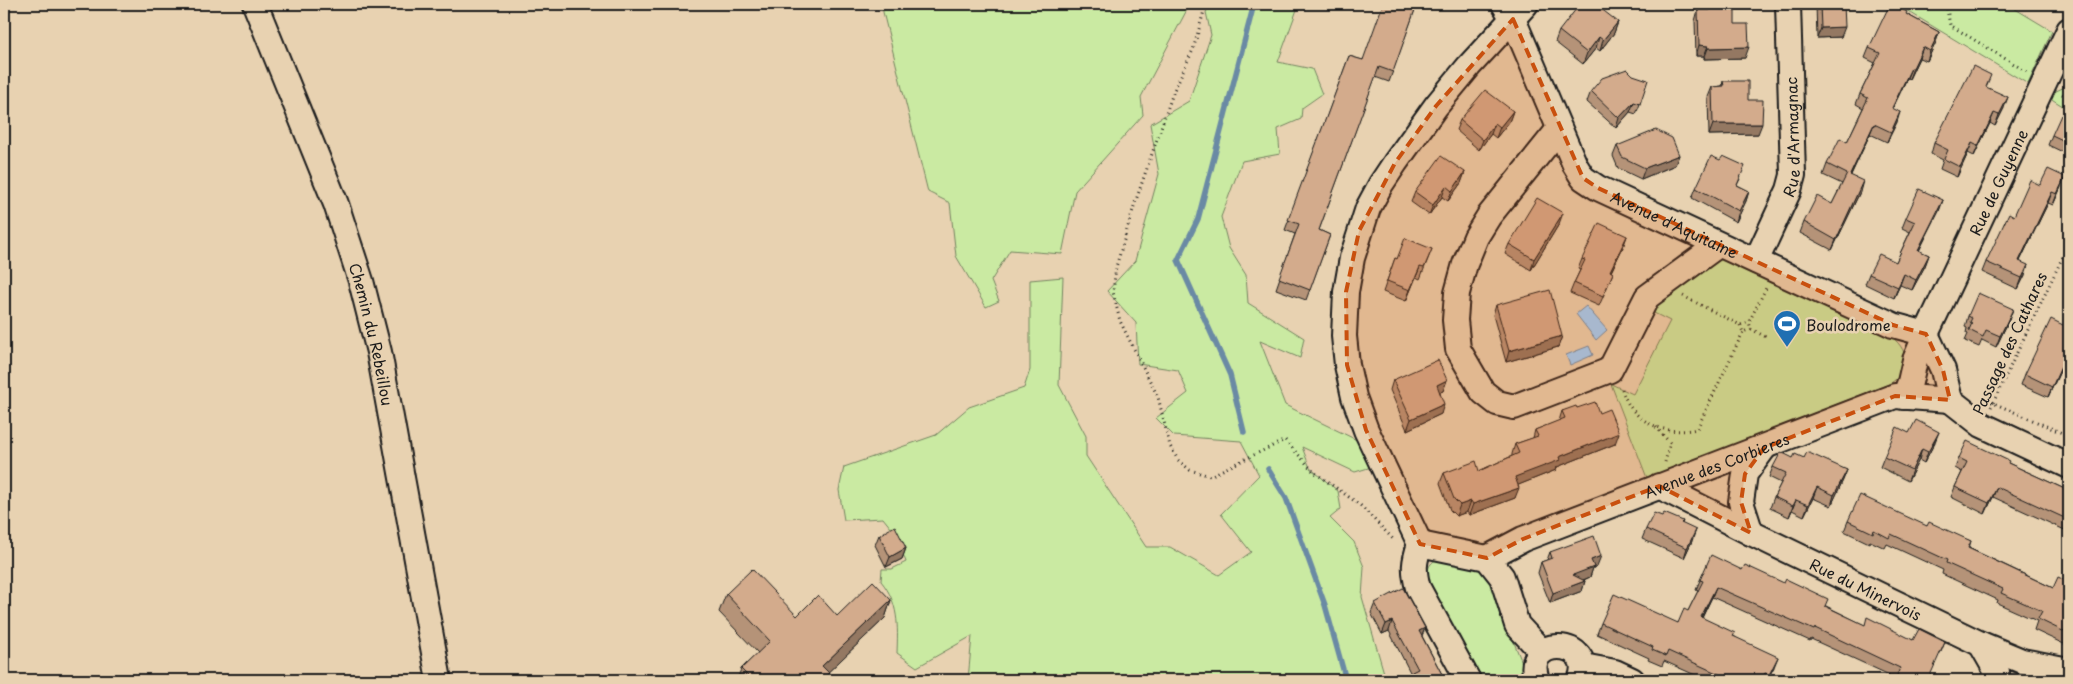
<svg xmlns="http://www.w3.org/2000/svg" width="2073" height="684" font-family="'Playpen Sans',sans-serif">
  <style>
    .green { fill: #caeaa2; stroke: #73835f }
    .water { fill: #a0d3fe; stroke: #6b8aa4 }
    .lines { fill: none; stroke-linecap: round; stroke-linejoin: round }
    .stream { stroke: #6b8aa4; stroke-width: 5.5 }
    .street-casing { stroke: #1c1c1c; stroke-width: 28 }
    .path { stroke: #1c1c1c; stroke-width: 3; stroke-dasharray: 1 4; stroke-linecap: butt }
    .street { stroke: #e8d2b1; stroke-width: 24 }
    .wall { fill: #b59378; stroke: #1c1c1c }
    .shaded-wall { fill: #947862; stroke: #1c1c1c }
    .building { fill: #d3ab8c; stroke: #1c1c1c }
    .marked { fill: #c9500e; fill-opacity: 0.2; stroke: #c9500e; stroke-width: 4; stroke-dasharray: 10 6; stroke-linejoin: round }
    .labels { text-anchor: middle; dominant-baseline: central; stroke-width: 5; stroke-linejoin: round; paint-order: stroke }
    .street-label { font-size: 15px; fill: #1c1c1c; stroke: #e8d2b1 }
    .poi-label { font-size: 15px; fill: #1c1c1c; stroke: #e8d2b1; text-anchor: start }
  </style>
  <rect width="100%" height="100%" fill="#e8d2b1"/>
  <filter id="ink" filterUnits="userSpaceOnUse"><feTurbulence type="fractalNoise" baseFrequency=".02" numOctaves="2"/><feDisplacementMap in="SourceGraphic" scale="10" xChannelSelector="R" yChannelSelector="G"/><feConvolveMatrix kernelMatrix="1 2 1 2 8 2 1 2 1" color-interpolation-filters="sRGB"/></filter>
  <g filter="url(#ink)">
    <!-- green -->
    <g class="green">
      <path d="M883 4H1190L1141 97 1143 115 1075 191 1062 254 1010 250 991 281 999 301 986 307 956 256 950 203 928 192 883 12Z"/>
      <path d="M1212 4H1299L1278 62 1312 69 1322 94 1302 108 1301 119 1278 129 1280 154 1242 161 1221 217 1229 248 1246 275 1248 303 1304 338 1300 358 1260 341 1285 405 1365 444 1378 465 1355 472 1302 447 1310 468 1338 491 1341 509 1330 518 1354 542 1364 567 1362 597 1386 680H968L972 636 917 667 897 653C898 626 899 603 881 581L882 569H892L906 562 895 533 883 518 844 520 839 490 844 467 936 435 969 407 1024 388 1030 370V280L1063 277 1059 385 1086 436V456L1146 547H1170L1219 575 1251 552 1221 514 1259 475 1241 441 1174 436 1156 418 1188 393 1178 370 1138 364 1136 323 1107 291 1135 261 1159 174 1150 124 1189 101 1211 35 1206 12Z"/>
      <path d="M1896 4H2007L2052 31 2028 84Z"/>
      <path d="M2069 85V110L2050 98 2054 92Z"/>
      <path d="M1725 258 1892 337C1911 353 1910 372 1889 384L1647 478 1611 384 1633 394 1670 321 1648 310 1715 259Z"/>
      <path d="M1439 558 1479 568 1487 575 1529 680H1479L1427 583C1427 571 1427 564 1439 558Z"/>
    </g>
    <!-- water -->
    <g class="water">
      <path d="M1586 306 1607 330 1596 340 1576 314Z"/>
      <path d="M1589 346 1593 355 1570 365 1566 355Z"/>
    </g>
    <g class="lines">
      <!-- stream -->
      <g class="stream">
        <path d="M1244 432 1230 375 1178 260 1198 219 1254 4"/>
        <path d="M1268 469 1286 498 1325 605 1346 680"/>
      </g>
      <defs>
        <g id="street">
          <path id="s1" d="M255 4 336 204 361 281 379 352 439 680"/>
          <path id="s2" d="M1504 4 1513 19 1575 165 1583 178 1598 188 1893 325 1926 334"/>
          <path d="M1559 129 1489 216 1476 237 1465 264 1457 293 1455 320 1458 349 1483 392 1497 403 1514 407 1610 370 1647 297 1718 245"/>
          <path id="s3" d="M1756 261 1789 190 1793 175 1788 4"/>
          <path d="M1926 334 1943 370 1950 400"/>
          <path id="s4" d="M1904 397 1910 382 1915 360 1926 334 2069 30"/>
          <path d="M1950 400 1982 425 2069 466"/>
          <path id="s5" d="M1659 486 1751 533 1981 644 2022 661 2069 670"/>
          <path d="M1751 533 1741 502 1745 474 1764 448"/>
          <path d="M1420 544 1487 558 1502 577 1517 625 1542 652"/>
          <path id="s6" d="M1487 558 1523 539 1895 396 1950 400"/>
          <path d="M1981 644 1997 672 1994 680"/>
          <path d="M1583 666 1615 672 1632 680"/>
          <path d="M1468 680 1418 588C1413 569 1414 562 1420 544L1366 430 1354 397 1347 365 1344 336 1346 292 1352 258 1368 208 1381 184 1395 163 1436 106 1469 66 1526 4"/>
          <path d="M1537 680C1520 634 1598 638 1580 680"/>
        </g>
      </defs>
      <!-- street casing -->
      <use href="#street" class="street-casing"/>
      <!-- path -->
      <g class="path">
        <path d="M1206 4 1193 50 1174 90 1135 203 1116 267 1113 292 1120 321 1158 397 1170 446 1178 460 1190 470 1210 476 1285 440 1314 472 1360 505 1393 539"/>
        <path d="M1946 4 1950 25 2027 72"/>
        <path d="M2062 94 2069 98"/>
        <path d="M1683 296 1740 325 1749 322 1766 288"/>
        <path d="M1740 325 1743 332 1751 329 1749 322"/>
        <path d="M1751 329 1766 337"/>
        <path d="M1622 389C1631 423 1666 436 1697 429L1743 332"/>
        <path d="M1991 402 2069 436"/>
        <path d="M1991 407 2069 244"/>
        <path d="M1656 427 1670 443 1665 462"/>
      </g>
      <!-- street -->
      <use href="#street" class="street"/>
    </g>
    <!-- wall -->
    <g class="wall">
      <path d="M1417 4 1389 82 1375 77 1319 230 1330 235 1306 300 1276 289 1295 234 1285 230 1349 56 1362 60Z"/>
      <path d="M1631 4H1643L1638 10Z"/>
      <path d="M1816 4H1844L1841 37 1817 38Z"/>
      <path d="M1710 6 1735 24 1745 58 1704 59V56H1696L1695 21 1698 10H1708Z"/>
      <path d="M1906 14 1939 32 1936 42 1927 61 1919 58 1909 79 1907 78 1893 108 1897 122 1887 142 1870 134 1851 175 1860 192 1832 250 1800 233 1804 222 1832 204 1842 184 1823 175 1827 164 1847 142 1863 108 1856 104 1860 94 1875 63 1865 58 1869 48Z"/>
      <path d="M1618 22 1614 33 1600 51 1596 48 1583 64 1555 42 1559 31Z"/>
      <path d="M1633 75 1640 104 1636 114 1630 112 1616 128 1587 102 1591 91Z"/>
      <path d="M1723 81 1748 100 1758 134 1709 135 1708 97 1712 87 1722 86Z"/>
      <path d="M1986 87 2004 108 1995 126 1990 123 1974 156 1968 153 1957 177 1940 169 1943 160 1931 154 1934 143Z"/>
      <path d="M1513 111 1509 122 1496 138 1491 134 1479 150 1456 130 1460 120Z"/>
      <path d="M2069 119V162L2065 160 2067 154 2048 145 2052 135Z"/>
      <path d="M1617 146 1679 155 1675 165 1641 179 1618 168 1613 156Z"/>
      <path d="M1465 172 1461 183 1448 201 1442 197 1429 215 1411 202 1415 192Z"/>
      <path d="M1741 177 1737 185 1749 191 1746 201 1736 222 1692 198 1696 188Z"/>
      <path d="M2040 185 2061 187 2053 205 2048 203 2020 261 2025 275 2018 289 1982 272 1986 262 2014 216Z"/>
      <path d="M1943 200 1939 211 1919 251 1929 255 1925 266 1912 290 1900 285 1894 298 1865 284 1869 274 1896 262 1910 232 1902 228 1906 218Z"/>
      <path d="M1559 224 1531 270 1505 254 1509 244Z"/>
      <path d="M1627 236 1623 247 1611 272 1613 273 1609 283 1599 306 1570 293 1574 283 1580 270 1578 269 1582 259Z"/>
      <path d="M1432 249 1420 279 1416 277 1406 301 1383 292 1395 258 1397 259Z"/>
      <path d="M1496 305 1562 336 1558 347 1506 362 1493 315Z"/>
      <path d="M2013 309 2009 320 1996 347 1982 340 1979 347 1965 341 1968 334 1966 333 1967 328 1965 327 1968 316Z"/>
      <path d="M2069 328V352L2048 397 2021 385 2025 374Z"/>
      <path d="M1393 380H1447L1443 391 1440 392 1441 414 1407 430 1390 390Z"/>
      <path d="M1577 408 1599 413 1615 444 1557 467 1556 470 1518 485 1515 498 1469 515 1467 512 1456 516 1450 510 1440 483 1444 473 1479 471 1512 456V454L1515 444 1533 438 1535 430 1559 421 1562 411Z"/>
      <path d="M1909 433 1935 442 1924 463 1919 460 1908 481 1880 467 1884 457Z"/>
      <path d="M1793 458H1804L1847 470 1843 480 1831 506 1813 498 1804 516 1792 510 1789 517 1770 508 1774 497 1781 483 1769 477 1773 467Z"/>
      <path d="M1959 458 2008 463 2069 491V532L1993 497 1985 514 1951 497 1955 487 1962 472 1955 468Z"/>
      <path d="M1662 516 1683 521 1682 524 1692 541 1684 558 1642 539 1646 529Z"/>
      <path d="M1848 521 1927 526 1971 541 1969 548 2053 588 2069 582V640H2068L2066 645 2034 630 2037 621 1997 603 1998 600 1942 574 1943 570 1887 544 1885 548 1870 541 1869 543 1844 531Z"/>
      <path d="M879 535 906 548 902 559 886 567 875 545Z"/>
      <path d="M1550 552 1597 566 1593 568 1590 577 1584 580 1585 581 1582 591 1550 603 1538 573 1541 562 1547 560Z"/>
      <path d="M1742 570 1826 606 1864 625 1913 640 1945 642 1941 652 1896 678 1811 639 1810 641 1712 597 1702 618 1734 636 1774 667 1767 680H1706L1664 661 1662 666 1648 660 1649 658 1597 634 1601 623H1678L1688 611 1698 591 1696 590 1700 580Z"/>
      <path d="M726 594 797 616H837L891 600 885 618 828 672 829 673 826 680H737L741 669 758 653 719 612Z"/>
      <path d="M1375 603 1425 628 1422 636 1445 680H1409L1411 674 1389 631 1382 634 1371 613Z"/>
    </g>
    <!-- shaded-wall -->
    <g class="shaded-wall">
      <path d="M1640 4H1643L1638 10Z"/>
      <path d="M1618 22 1614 33 1600 51 1603 40Z"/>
      <path d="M1845 27 1841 37 1817 38 1821 28Z"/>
      <path d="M1939 32 1936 42 1927 61 1930 51Z"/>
      <path d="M1599 37 1596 48 1583 64 1587 53Z"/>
      <path d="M1699 45 1708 46 1704 56H1696Z"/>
      <path d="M1749 47 1745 58 1704 59 1708 48Z"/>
      <path d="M1923 47 1919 58 1909 79 1913 68Z"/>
      <path d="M1911 68 1907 78 1888 118 1892 108Z"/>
      <path d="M2008 97 2004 108 1995 126 1999 115Z"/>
      <path d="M1634 102 1630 112 1616 128 1619 118Z"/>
      <path d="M1513 111 1509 122 1496 138 1500 127Z"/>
      <path d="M1900 112 1897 122 1887 142 1891 132Z"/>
      <path d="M1994 113 1990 123 1974 156 1978 146Z"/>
      <path d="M1495 123 1491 134 1479 150 1483 140Z"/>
      <path d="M1713 124H1762L1758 134 1709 135Z"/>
      <path d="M1874 124 1870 134 1846 185 1850 175Z"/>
      <path d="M1972 143 1968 153 1957 177 1960 167Z"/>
      <path d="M1679 155 1675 165 1641 179 1645 168Z"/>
      <path d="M1465 172 1461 183 1448 201 1452 191Z"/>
      <path d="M2065 177 2061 187 2053 205 2057 194Z"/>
      <path d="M1863 181 1860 192 1832 250 1836 240Z"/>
      <path d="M1446 186 1442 197 1429 215 1433 205Z"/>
      <path d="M1749 191 1746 201 1736 222 1739 211Z"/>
      <path d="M2052 192 2048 203 2015 271 2019 261Z"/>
      <path d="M1943 200 1939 211 1914 260 1918 250Z"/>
      <path d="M1563 213 1559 224 1531 270 1534 259Z"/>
      <path d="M1627 236 1623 247 1606 282 1610 271Z"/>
      <path d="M1929 255 1925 266 1912 290 1916 280Z"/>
      <path d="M2028 265 2025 275 2018 289 2022 278Z"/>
      <path d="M1420 267 1416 277 1406 301 1410 290Z"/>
      <path d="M1904 274 1900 285 1894 298 1898 287Z"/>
      <path d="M2013 309 2009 320 1996 347 2000 336Z"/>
      <path d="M1562 336 1558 347 1506 362 1509 351Z"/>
      <path d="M2069 349V352L2048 397 2052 387Z"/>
      <path d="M1447 380 1443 391 1433 395 1437 385Z"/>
      <path d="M1444 404 1441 414 1407 430 1411 419Z"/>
      <path d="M1939 432 1935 442 1924 463 1928 452Z"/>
      <path d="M1619 433 1615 444 1557 467 1556 470 1511 488 1515 477 1559 457Z"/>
      <path d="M1922 449 1919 460 1908 481 1912 470Z"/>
      <path d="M1847 470 1843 480 1831 506 1834 495Z"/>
      <path d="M1817 487 1813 498 1804 516 1808 505Z"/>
      <path d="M1997 487 1993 497 1985 514 1989 503Z"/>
      <path d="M1519 488 1515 498 1469 515 1473 504Z"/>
      <path d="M1796 500 1792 510 1789 517 1793 506Z"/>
      <path d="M1471 501 1467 512 1456 516 1460 505Z"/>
      <path d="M1696 530 1692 541 1684 558 1687 548Z"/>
      <path d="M906 548 902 559 886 567 890 557Z"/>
      <path d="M1601 556 1597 566 1593 568 1590 577 1569 586 1573 575 1591 560Z"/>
      <path d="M1585 581 1582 591 1550 603 1553 593Z"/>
      <path d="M1716 587 1712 597 1697 628 1701 617Z"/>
      <path d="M891 600 885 618 820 680 822 666Z"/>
      <path d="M1392 621 1389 631 1382 634 1386 624Z"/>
      <path d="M1425 628 1421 638 1419 631Z"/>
      <path d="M1778 657 1774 667 1767 680 1769 675Z"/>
      <path d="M829 673 826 680H821Z"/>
    </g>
    <!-- building -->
    <g class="building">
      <path d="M1383 4H1417L1393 72 1379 67 1319 230 1330 235 1310 290 1279 278 1299 224 1288 220 1349 56 1363 60Z"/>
      <path d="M1580 4H1595L1618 22 1603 40 1599 37 1587 53 1559 31Z"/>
      <path d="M1820 4H1844L1845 27 1821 28Z"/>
      <path d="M1890 4H1892L1907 12 1906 14 1939 32 1930 51 1923 47 1913 68H1911L1892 108 1900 112 1891 132 1874 124 1850 175 1863 181 1836 240 1804 222 1817 196 1832 204 1847 174 1827 164 1840 138 1847 142 1868 98 1860 94 1880 53 1869 48Z"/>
      <path d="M1735 5V24H1748L1749 47 1708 48V46L1699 45 1698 10H1710V6Z"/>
      <path d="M1973 66 1991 75 1986 87 2008 97 1999 115 1994 113 1978 146 1972 143 1960 167 1944 159 1948 150 1934 143Z"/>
      <path d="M1627 69 1633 75 1648 80 1640 104 1634 102 1619 118 1591 91 1602 78Z"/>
      <path d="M1723 81H1748V100H1763L1762 124H1713L1712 87 1724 86Z"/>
      <path d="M1485 90 1513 111 1500 127 1495 123 1483 140 1460 120Z"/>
      <path d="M2061 115 2069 119V143L2052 135Z"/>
      <path d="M1656 130 1672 138 1679 155 1645 168 1622 157 1617 146Z"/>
      <path d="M1441 156 1465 172 1452 191 1446 186 1433 205 1415 192Z"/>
      <path d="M1711 156 1720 160 1723 156 1745 166 1737 185 1749 191 1739 211 1696 188Z"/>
      <path d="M2048 169 2065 177 2057 194 2052 192 2019 261 2028 265 2022 278 1986 262 2009 213 2014 216 2030 180 2040 185Z"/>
      <path d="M1919 189 1943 200 1918 250 1929 255 1916 280 1904 274 1898 287 1869 274 1879 254 1896 262 1915 222 1906 218Z"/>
      <path d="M1537 198 1563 213 1534 259 1509 244Z"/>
      <path d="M1599 223 1627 236 1610 271 1613 273 1603 296 1574 283 1585 260 1582 259Z"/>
      <path d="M1405 238 1432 249 1424 268 1420 267 1410 290 1387 281 1395 258 1397 259Z"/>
      <path d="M1550 290 1562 336 1509 351 1496 305Z"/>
      <path d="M1978 293 2013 309 2000 336 1986 330 1983 337 1969 330 1972 323 1970 322 1972 318 1968 316Z"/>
      <path d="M2051 319 2069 328V349L2052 387 2025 374Z"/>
      <path d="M1438 360 1447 380 1437 385 1444 404 1411 419 1393 380Z"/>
      <path d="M1595 402 1599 413 1609 409 1619 433 1559 457 1560 460 1515 477 1519 488 1473 504 1471 501 1460 505 1454 499 1444 473 1476 461 1479 471 1519 453 1515 444 1538 436 1535 430 1565 418 1562 411 1576 406 1577 408Z"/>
      <path d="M1916 420 1939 432 1928 452 1922 449 1912 470 1884 457 1897 427 1909 433Z"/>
      <path d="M1967 441 2009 461 2008 463 2069 491V520L1997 487 1989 503 1955 487 1967 462 1959 458Z"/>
      <path d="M1781 452 1793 458 1795 454 1804 458 1807 452 1847 470 1834 495 1817 487 1808 505 1796 500 1793 506 1774 497 1786 473 1773 467Z"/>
      <path d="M1860 495 1927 526 1929 522 1971 541 1968 548 2053 588 2058 577 2069 582V634L2038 619 2042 611 2001 593 2003 589 1946 563 1947 560 1891 534 1889 538 1874 530 1873 533 1848 521Z"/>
      <path d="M1654 513 1662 516 1664 513 1683 521 1681 523 1696 530 1687 548 1646 529Z"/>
      <path d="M895 526 906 548 890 557 879 535Z"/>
      <path d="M1594 536 1601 556 1591 560 1594 567 1573 575 1585 581 1553 593 1541 562 1552 558 1550 552Z"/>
      <path d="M1711 555 1742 570 1745 565 1784 583 1786 579 1828 599 1825 606 1865 625 1867 617 1913 640 1919 629 1945 642 1928 680H1895L1900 668 1815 628 1814 630 1716 587 1701 617 1735 633 1733 636 1778 657 1769 675 1765 673 1761 680H1732L1668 651 1666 656 1652 650 1653 647 1601 623 1614 594 1678 623 1684 609 1688 611 1703 581 1700 580Z"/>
      <path d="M752 569 797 616 818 595 837 616 873 581 891 600 822 666 829 673 821 680H752L741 669 770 641 726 594Z"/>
      <path d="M1403 588 1425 628 1419 631 1445 680H1417L1412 672 1418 669 1392 621 1386 624 1375 603Z"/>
      <path d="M1819 675 1830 680H1816Z"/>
    </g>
  </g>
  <!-- marked area -->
  <path class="marked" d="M1513 19 1583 178 1598 188 1893 325 1926 334 1943 370 1950 400 1895 396 1764 448 1745 474 1741 502 1751 533 1659 486 1523 539 1487 558 1420 544 1366 430 1347 365 1346 292 1359 231 1395 163 1436 106Z"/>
  <!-- icons -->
  <defs>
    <symbol id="stadium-pin" viewBox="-11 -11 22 30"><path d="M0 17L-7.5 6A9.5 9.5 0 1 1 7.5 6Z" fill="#1f6fb2" stroke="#e8d2b1"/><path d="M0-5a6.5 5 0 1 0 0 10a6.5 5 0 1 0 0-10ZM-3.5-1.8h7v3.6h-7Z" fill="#fff"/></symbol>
  </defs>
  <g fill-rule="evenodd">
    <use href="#stadium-pin" x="1771" y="308" width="32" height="43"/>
  </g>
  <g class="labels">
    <!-- street labels -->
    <g class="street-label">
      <text stroke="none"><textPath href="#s3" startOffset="132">Rue d'Armagnac</textPath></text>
      <text stroke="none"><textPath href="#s4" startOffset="235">Rue de Guyenne</textPath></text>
      <text stroke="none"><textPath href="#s2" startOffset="294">Avenue d'Aquitaine</textPath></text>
      <text stroke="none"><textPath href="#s1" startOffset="351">Chemin du Rebeillou</textPath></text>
      <text transform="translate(2009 343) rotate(-65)">Passage des Cathares</text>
      <text stroke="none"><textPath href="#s6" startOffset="248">Avenue des Corbieres</textPath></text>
      <text stroke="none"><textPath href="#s5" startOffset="231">Rue du Minervois</textPath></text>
    </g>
    <!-- poi labels -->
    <g class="poi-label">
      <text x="1806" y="324">Boulodrome</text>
    </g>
  </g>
  <!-- margin -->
  <rect width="2073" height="684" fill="none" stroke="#e8d2b1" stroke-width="20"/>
  <rect x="10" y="10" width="2053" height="664" fill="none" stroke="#1c1c1c" stroke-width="2" filter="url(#ink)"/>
</svg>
